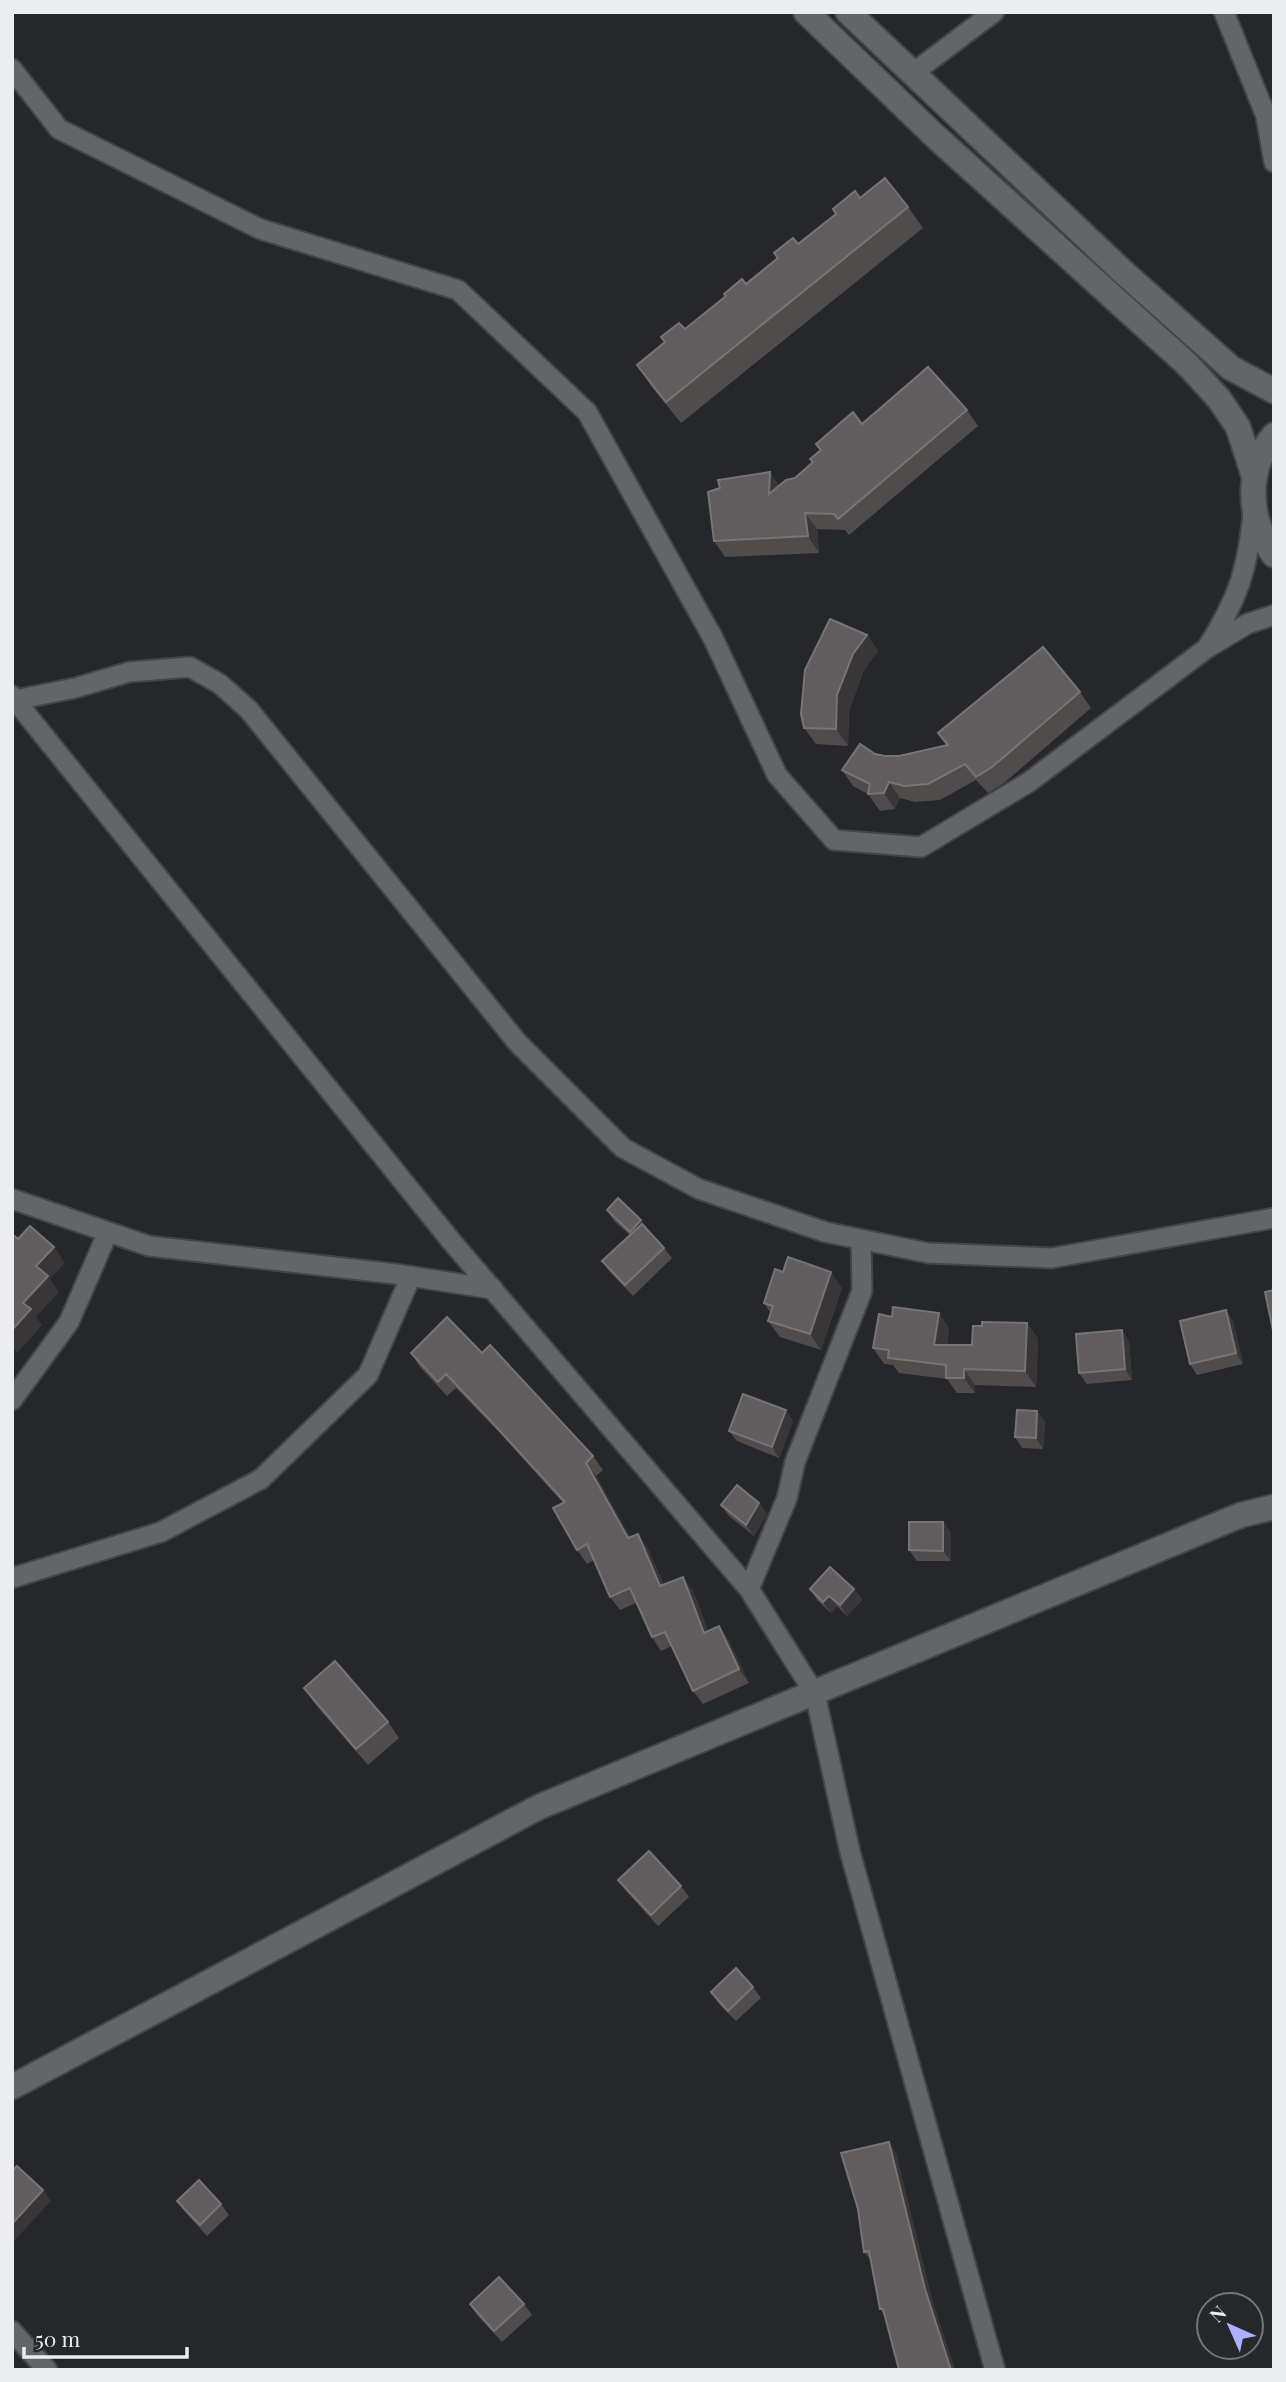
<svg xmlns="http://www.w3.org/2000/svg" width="1286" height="2382" font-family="'Playfair Display',serif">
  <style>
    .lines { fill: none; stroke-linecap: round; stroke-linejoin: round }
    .minor-casing { stroke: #444548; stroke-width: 23 }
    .tertiary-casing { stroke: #444548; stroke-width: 28 }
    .minor { stroke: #636569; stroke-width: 19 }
    .tertiary { stroke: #636569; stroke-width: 24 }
    .wall { fill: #514c4c }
    .shaded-wall { fill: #393638 }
    .building { fill: #615d5e; stroke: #777474; stroke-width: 2 }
  </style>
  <rect width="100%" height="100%" fill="#26272b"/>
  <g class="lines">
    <defs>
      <g id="minor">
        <path d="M1224 12 1266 116 1274 162"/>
        <path d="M12 69 59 129 260 229 458 290 587 412 713 638 777 775 834 840 921 847 1029 782 1207 648"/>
        <path d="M913 73 994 12"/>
        <path d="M1253 514C1247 572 1238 598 1207 648L1247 624 1274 615"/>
        <path d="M12 696 15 700 75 688 129 672 190 667 220 684 249 710 517 1042 623 1148 699 1189 825 1232 928 1253 1052 1258 1274 1218"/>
        <path d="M12 701 15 700 452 1242 749 1589 815 1694 850 1852 995 2370"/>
        <path d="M12 1199 149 1246 396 1274 493 1289"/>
        <path d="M12 1400 69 1322 108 1232"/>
        <path d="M12 1578 161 1532 261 1479 368 1375 411 1276"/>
        <path d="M749 1589 787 1498 795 1462 862 1291 861 1240"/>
        <path d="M12 2331 47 2370"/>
      </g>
      <g id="tertiary">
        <path d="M806 12 936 137 1188 365 1219 399 1238 427 1254 476"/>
        <path d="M848 12 1122 271 1231 368 1274 391"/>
        <path d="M1274 435C1245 470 1248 520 1274 555"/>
        <path d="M12 2087 539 1807 1241 1515 1274 1507"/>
      </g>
    </defs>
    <!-- minor casing -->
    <use href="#minor" class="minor-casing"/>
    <!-- tertiary casing -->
    <use href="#tertiary" class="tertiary-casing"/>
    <!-- minor -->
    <use href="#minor" class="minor"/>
    <!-- tertiary -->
    <use href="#tertiary" class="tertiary"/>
  </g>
  <!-- wall -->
  <g class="wall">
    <path d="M860 198 908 207 923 228 681 423 651 386 637 365 665 342 685 329Z"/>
    <path d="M967 410 978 426 849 535 845 530 817 529 819 553 725 557 714 541 779 485 795 478 813 463 820 450 816 444 862 424Z"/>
    <path d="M867 635 878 651 864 670 849 711 848 746 816 744 804 728Z"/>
    <path d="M1080 692 1091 708 1004 783 988 793 976 780 940 800 915 802 900 798 895 809 880 811 868 794 853 786 842 770 875 754 885 756H899L946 745 938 733Z"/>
    <path d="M607 1210 641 1220 648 1231 664 1248 672 1258 633 1296 610 1272 602 1261 630 1235 614 1221Z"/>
    <path d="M842 1288 821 1350 780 1337 768 1321 771 1314 764 1303Z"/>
    <path d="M1233 1321 1243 1364 1197 1375 1190 1364Z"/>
    <path d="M1027 1323 1038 1339 1036 1387 975 1385V1393H957L947 1379 899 1373 893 1365 884 1364 873 1348 949 1328 947 1345H972L982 1326Z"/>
    <path d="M1129 1341 1132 1380 1087 1384 1079 1373Z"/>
    <path d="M411 1353H482L593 1456 603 1470 596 1476 630 1537 647 1547 664 1585 693 1591 708 1631 728 1639 749 1683 703 1704 693 1691 672 1646 661 1651 652 1637 636 1603 620 1610 610 1597 594 1560 587 1564 577 1550 563 1503 499 1432 456 1388 447 1396 420 1367Z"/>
    <path d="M1037 1411 1045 1422 1043 1449 1022 1448 1015 1437Z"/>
    <path d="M793 1421 779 1458 737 1441 729 1431Z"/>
    <path d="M759 1503 767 1514 754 1536 729 1516 721 1505Z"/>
    <path d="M943 1522 951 1533V1561H917L909 1550Z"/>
    <path d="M810 1589H854L862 1600 847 1616 837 1606 831 1613 817 1600Z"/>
    <path d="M304 1688 388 1722 399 1738 368 1765 315 1704Z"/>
    <path d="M618 1880 681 1886 689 1897 658 1926 626 1891Z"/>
    <path d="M753 1987 761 1998 736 2021 718 2003 711 1992Z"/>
    <path d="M896 2153 932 2300 955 2370H899L885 2316 880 2309 871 2260 864 2252Z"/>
    <path d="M177 2201 221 2204 229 2215 207 2236 185 2212Z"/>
    <path d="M470 2304H524L532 2315 502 2342 477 2315Z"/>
  </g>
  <!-- shaded-wall -->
  <g class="shaded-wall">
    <path d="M770 472 781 488 769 494Z"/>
    <path d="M805 513 817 529 819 553 808 536Z"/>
    <path d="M867 635 878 651 864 670 849 711 848 746 836 729 837 695 853 654Z"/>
    <path d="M889 782 900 798 895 809 884 793Z"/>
    <path d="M641 1220 649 1230 638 1242 630 1232Z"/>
    <path d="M54 1247 65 1263 50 1279 59 1292 36 1317 42 1325 17 1353 12 1346V1330L23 1303 36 1266Z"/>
    <path d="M831 1272 842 1288 821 1350 810 1334Z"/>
    <path d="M1226 1310 1233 1321 1243 1364 1236 1353Z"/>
    <path d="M939 1313 949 1328 945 1361 934 1345Z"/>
    <path d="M1027 1323 1038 1339 1036 1387 1025 1371Z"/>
    <path d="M1122 1330 1129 1341 1132 1380 1125 1369Z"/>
    <path d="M964 1369 975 1385V1393L964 1378Z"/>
    <path d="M786 1410 793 1421 779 1458 772 1447Z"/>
    <path d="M1037 1411 1045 1422 1043 1449 1036 1438Z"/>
    <path d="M586 1463 596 1476 638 1551 628 1538Z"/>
    <path d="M759 1503 767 1514 754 1536 746 1525Z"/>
    <path d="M943 1522 951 1533V1561L943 1551Z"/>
    <path d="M638 1534 647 1547 670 1600 660 1586Z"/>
    <path d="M683 1577 693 1591 714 1646 704 1633Z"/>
    <path d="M854 1589 862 1600 847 1616 840 1605Z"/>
    <path d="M829 1596 837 1606 831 1613 823 1602Z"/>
    <path d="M719 1626 728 1639 749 1683 739 1669Z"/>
    <path d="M889 2142 896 2153 932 2300 955 2370H951L925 2289Z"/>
    <path d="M43 2190 51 2201 13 2242 12 2224Z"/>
  </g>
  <!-- building -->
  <g class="building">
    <path d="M885 178 908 207 666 402 637 365 665 342 661 337 679 323 685 329 726 296 724 294 742 279 746 284 778 258 774 253 793 238 798 244 836 214 833 209 855 191 860 198Z"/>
    <path d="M928 367 967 410 838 519 834 514 805 513 808 536 714 541 708 492 720 488 718 480 770 472 769 494 786 480 795 478 813 462 810 459 821 450 816 444 853 412 862 424Z"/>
    <path d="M830 619 867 635 853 654 837 695 836 729 804 728 801 714 805 670Z"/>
    <path d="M1043 647 1080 692 992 767 976 777 965 764 928 784 904 786 889 782 884 793 868 794 870 784 842 770 860 744 875 754 885 756H899L948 745 938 733Z"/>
    <path d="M618 1198 641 1220 630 1232 607 1210Z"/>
    <path d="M642 1224 664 1248 625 1285 602 1261Z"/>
    <path d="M30 1226 54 1247 36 1266 48 1276 23 1303 31 1309 12 1330V1234L18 1239Z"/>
    <path d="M788 1257 831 1272 810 1334 768 1321 773 1306 764 1303 775 1269 783 1272Z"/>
    <path d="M1274 1290V1335L1265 1292Z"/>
    <path d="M893 1307 939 1313 934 1345H972L973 1326H982V1322L1027 1323 1025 1371 964 1369V1378H946V1365L888 1358 889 1350 873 1348 879 1314 892 1317Z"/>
    <path d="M1226 1310 1236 1353 1190 1364 1180 1321Z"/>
    <path d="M447 1317 482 1353 490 1345 593 1456 586 1463 628 1538 638 1534 660 1586 683 1577 704 1633 719 1626 739 1669 693 1691 665 1632 652 1637 630 1588 610 1597 587 1544 577 1550 553 1508 565 1502 489 1419 446 1374 438 1382 411 1353Z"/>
    <path d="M1122 1330 1125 1369 1079 1373 1076 1334Z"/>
    <path d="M743 1394 786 1410 772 1447 729 1431Z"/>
    <path d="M1017 1410 1037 1411 1036 1438 1015 1437Z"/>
    <path d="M737 1485 759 1503 746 1525 721 1505Z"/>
    <path d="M909 1522H943V1551L909 1550Z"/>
    <path d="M830 1567 854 1589 840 1605 829 1596 823 1602 810 1589Z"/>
    <path d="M335 1661 388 1722 356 1749 304 1688Z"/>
    <path d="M649 1851 681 1886 651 1915 618 1880Z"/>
    <path d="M736 1968 753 1987 728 2011 711 1992Z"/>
    <path d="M889 2142 925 2289 951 2370H899L883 2309H880L869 2251 864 2252 858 2209 841 2153Z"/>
    <path d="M17 2166 43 2190 12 2224V2171Z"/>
    <path d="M199 2180 221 2204 200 2225 177 2201Z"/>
    <path d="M499 2277 524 2304 494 2331 470 2304Z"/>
  </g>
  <!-- border -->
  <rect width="1286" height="2382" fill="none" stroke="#ecedef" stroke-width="28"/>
  <!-- north arrow -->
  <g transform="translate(1230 2326) rotate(315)"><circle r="33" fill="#26272b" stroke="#757679" stroke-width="2"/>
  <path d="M0-5L12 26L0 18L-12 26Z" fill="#acaffb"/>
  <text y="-10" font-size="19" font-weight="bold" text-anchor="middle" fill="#ecedef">N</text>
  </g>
  <!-- scale -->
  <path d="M24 2347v10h163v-10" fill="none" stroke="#ecedef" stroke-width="3.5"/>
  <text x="35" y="2347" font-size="21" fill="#ecedef" stroke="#26272b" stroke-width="5" paint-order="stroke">50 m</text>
</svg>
